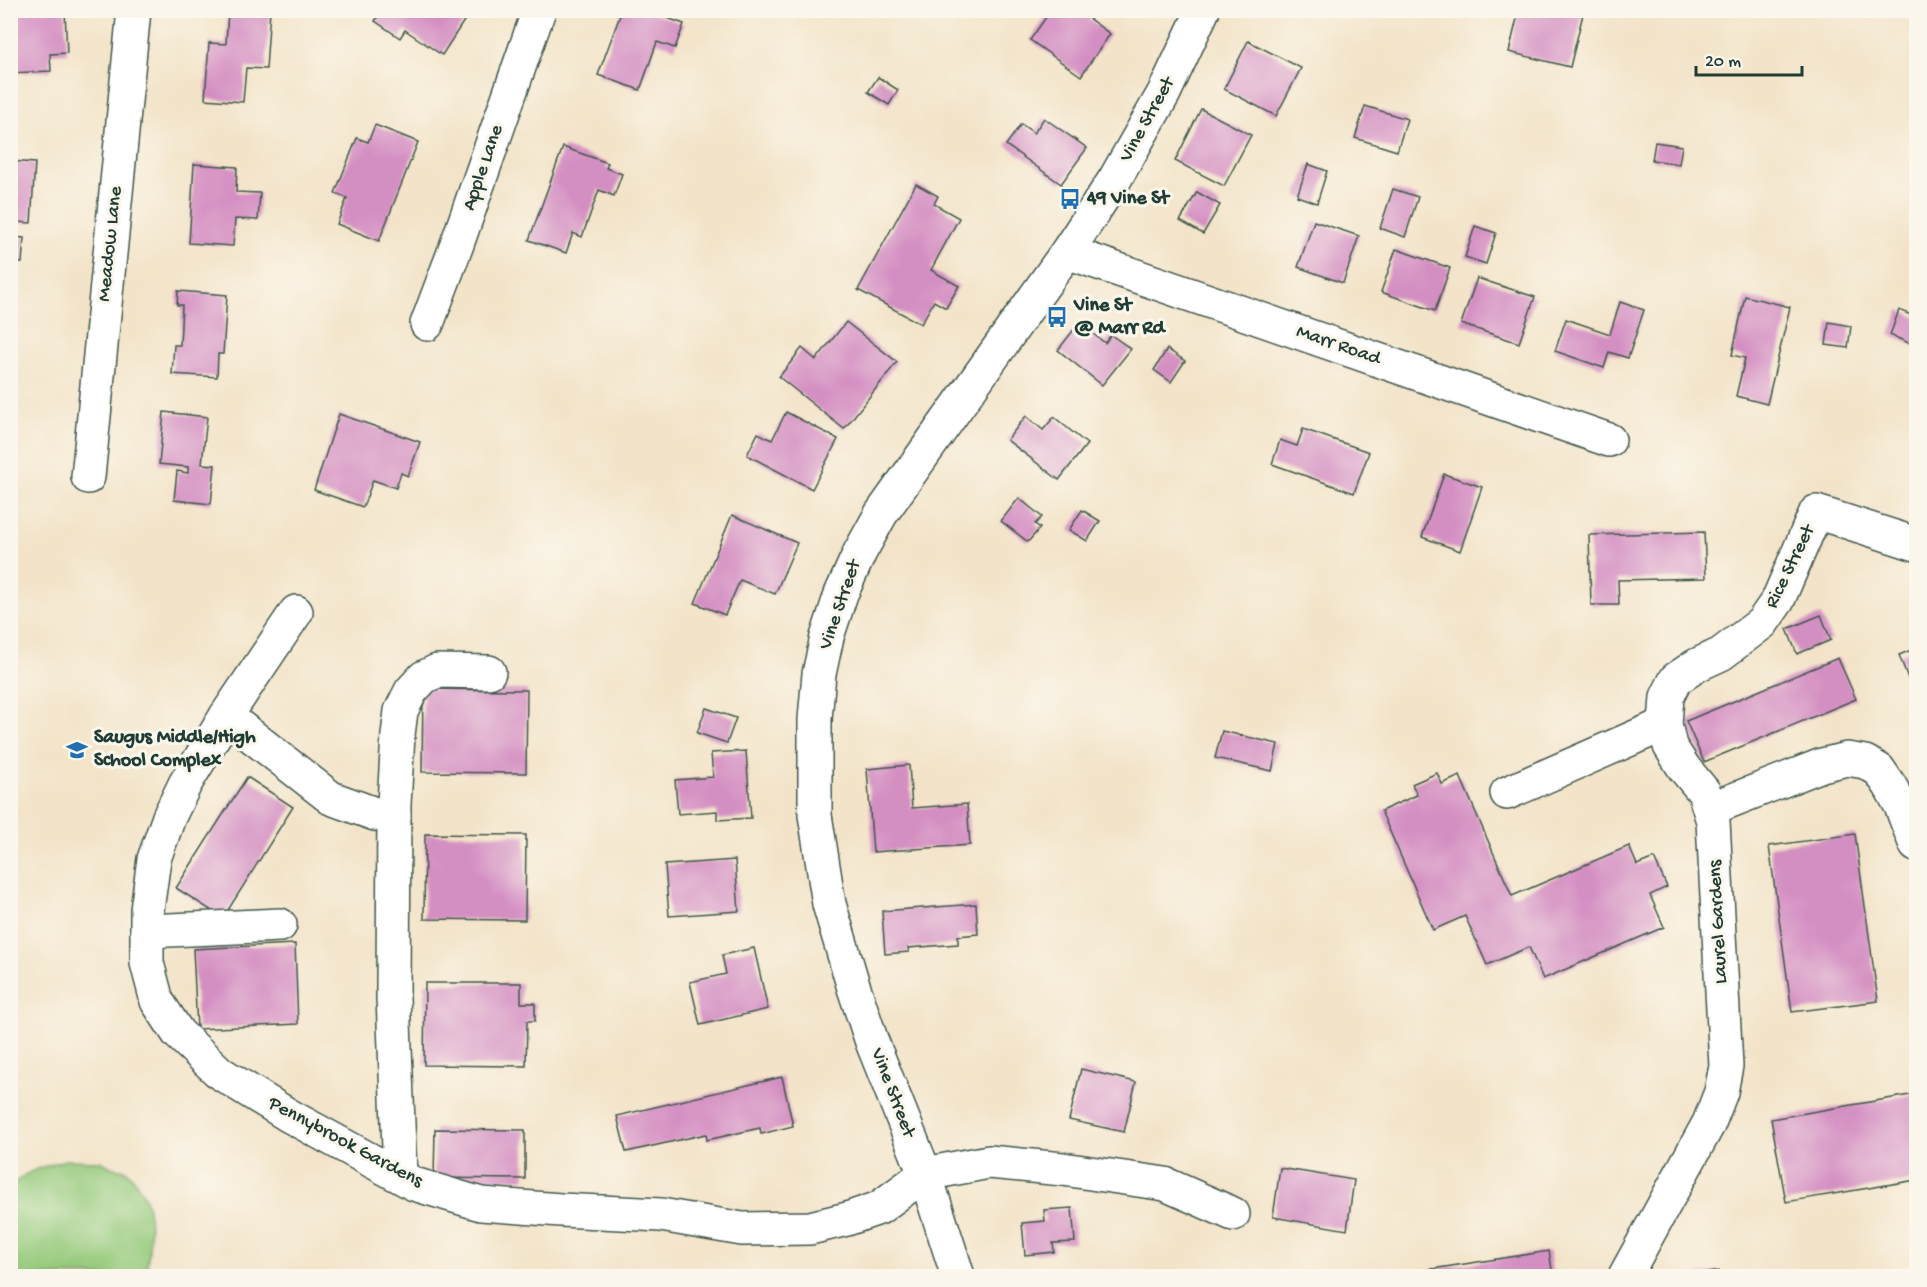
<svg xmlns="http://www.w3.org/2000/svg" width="1927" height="1287" font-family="'Gochi Hand',sans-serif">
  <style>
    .green { fill: #95ca7c; stroke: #5a8458; stroke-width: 1.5 }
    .building { fill: #d48fc2 }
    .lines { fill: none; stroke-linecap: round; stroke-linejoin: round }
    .minor-casing { stroke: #3f564a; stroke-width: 36 }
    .minor { stroke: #fff; stroke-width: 33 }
    .labels { text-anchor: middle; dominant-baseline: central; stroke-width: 6; stroke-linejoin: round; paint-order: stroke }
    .street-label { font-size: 20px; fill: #1f3d34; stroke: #fbf7ec }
    .poi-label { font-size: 20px; font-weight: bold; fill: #1f3d34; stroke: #fbf7ec; text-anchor: start }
  </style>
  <rect width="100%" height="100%" fill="#fbf7ec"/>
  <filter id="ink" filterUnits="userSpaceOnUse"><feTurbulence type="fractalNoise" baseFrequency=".0167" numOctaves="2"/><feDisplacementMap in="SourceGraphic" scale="12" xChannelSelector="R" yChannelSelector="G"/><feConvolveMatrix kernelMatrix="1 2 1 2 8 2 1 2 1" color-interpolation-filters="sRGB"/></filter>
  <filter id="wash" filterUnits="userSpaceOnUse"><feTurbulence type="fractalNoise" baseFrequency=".008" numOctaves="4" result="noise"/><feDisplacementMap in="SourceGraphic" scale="24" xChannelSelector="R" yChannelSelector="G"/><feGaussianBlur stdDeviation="1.35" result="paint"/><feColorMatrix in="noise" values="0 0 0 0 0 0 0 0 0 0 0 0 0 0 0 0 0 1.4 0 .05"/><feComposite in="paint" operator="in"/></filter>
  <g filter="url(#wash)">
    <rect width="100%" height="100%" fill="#f3e4c9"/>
    <!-- green -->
    <path class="green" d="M65 1160 100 1161 113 1168 126 1170C134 1179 142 1189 146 1201 153 1224 149 1253 146 1276H11V1188C23 1170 46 1167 65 1160Z"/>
    <g id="blocks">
      <!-- building -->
      <g class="building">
        <path d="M65 10 67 53 50 54 51 71 11 73 10 11Z"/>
        <path d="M228 10H270L266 69 246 68 243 102 205 99 209 43 226 44Z"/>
        <path d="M382 10H471L442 55 405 30 400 38 375 21Z"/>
        <path d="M622 10H645L684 24 675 48 657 42 640 90 598 75Z"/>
        <path d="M1051 10H1077L1110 34 1081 76 1030 40Z"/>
        <path d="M1519 10H1584L1570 67 1509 52Z"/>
        <path d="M1248 41 1301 68 1276 116 1224 89Z"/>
        <path d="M878 77 898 90 889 105 868 92Z"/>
        <path d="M1365 106 1407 119 1397 151 1355 138Z"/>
        <path d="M1201 109 1251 135 1224 186 1175 161Z"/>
        <path d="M1044 118 1087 148 1061 184 1006 145 1021 124 1034 133Z"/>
        <path d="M375 125 418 142 379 241 337 224 347 198 335 193 357 138 368 142Z"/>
        <path d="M1655 142 1682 146 1679 164 1652 160Z"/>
        <path d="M563 147 608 163 606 168 622 174 614 196 599 190 582 237 573 233 566 253 529 240Z"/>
        <path d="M10 161 35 163 31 223 16 222 15 237 24 238 22 263 10 262Z"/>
        <path d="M194 164 237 167 236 192 260 193 258 220 235 219 233 246 189 243Z"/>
        <path d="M1308 164 1327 171 1317 203 1297 196Z"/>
        <path d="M916 184 938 196 934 204 959 218 931 270 959 286 946 308 934 301 921 324 858 290Z"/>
        <path d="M1393 189 1418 197 1405 237 1380 228Z"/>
        <path d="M1197 192 1220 205 1203 234 1180 221Z"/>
        <path d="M1314 221 1359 236 1343 283 1298 267Z"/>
        <path d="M1475 226 1496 233 1486 264 1465 257Z"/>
        <path d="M1396 249 1450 268 1435 311 1381 292Z"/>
        <path d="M1477 278 1535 297 1519 343 1461 324Z"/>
        <path d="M178 291 227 295 223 354H218L217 377 172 374 174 345H180L182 305H177Z"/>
        <path d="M1745 296 1790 307 1767 404 1736 396 1745 358 1732 355Z"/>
        <path d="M1620 302 1644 310 1628 358 1609 352 1604 368 1555 351 1566 319 1610 334Z"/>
        <path d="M1899 310 1916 317V346L1890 335Z"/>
        <path d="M846 322 897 362 844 429 779 377 802 348 816 360Z"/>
        <path d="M1829 322 1851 326 1848 348 1826 345Z"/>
        <path d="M1079 323 1105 343 1111 335 1131 349 1102 385 1058 350Z"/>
        <path d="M10 328H15L12 371H10Z"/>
        <path d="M1167 349 1185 361 1171 382 1154 370Z"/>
        <path d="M164 412 207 417 202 464 215 465 211 504 174 500 177 471 188 473V467L159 464Z"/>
        <path d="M786 412 838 439 812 489 747 455 758 433 772 440Z"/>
        <path d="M339 414 420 442 408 476 401 473 396 488 373 480 363 507 314 490Z"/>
        <path d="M1026 416 1043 430 1054 417 1087 444 1059 480 1007 440Z"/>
        <path d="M1303 429 1369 452 1354 493 1272 464 1280 440 1297 446Z"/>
        <path d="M1444 474 1482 487 1460 551 1422 537Z"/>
        <path d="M1019 498 1042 517 1035 524 1040 528 1028 542 1001 521Z"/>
        <path d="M1082 510 1100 521 1087 541 1069 530Z"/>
        <path d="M732 515 797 543 775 594 740 580 725 615 695 603Z"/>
        <path d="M1704 532 1706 578 1618 580 1619 605H1591L1589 535Z"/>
        <path d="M1821 615 1831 640 1797 654 1787 629Z"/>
        <path d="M1916 648V699L1899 655Z"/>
        <path d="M1838 658 1856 699 1704 762 1686 721Z"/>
        <path d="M423 689 527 690 526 773 422 772Z"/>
        <path d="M706 708 736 718 727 743 697 733Z"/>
        <path d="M1222 731 1278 744 1272 771 1215 758Z"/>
        <path d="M746 751 751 818 717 820V811L678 814 675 780 713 777 711 753Z"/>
        <path d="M909 765 912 808 967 804 970 845 873 852 867 769Z"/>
        <path d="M1437 773 1442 784 1460 776 1512 896 1629 846 1637 865 1654 858 1667 887 1650 895 1664 927 1543 979 1529 947 1487 965 1465 916 1433 930 1381 811 1417 795 1412 784Z"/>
        <path d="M247 777 293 807 223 918 176 888Z"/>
        <path d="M425 834 526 835 525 920 424 919Z"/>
        <path d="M1855 834 1878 1001 1792 1012 1769 846Z"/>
        <path d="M735 860 739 911 669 916 665 865Z"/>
        <path d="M976 904 978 934 958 936V944L908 948 909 952 885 954 882 911Z"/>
        <path d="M295 944 298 1024 197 1029 193 949Z"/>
        <path d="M754 948 768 1009 700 1025 690 982 726 974 722 955Z"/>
        <path d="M425 983H521V1003H535V1021H527L526 1066 424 1065Z"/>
        <path d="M1081 1069 1136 1082 1124 1132 1069 1120Z"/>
        <path d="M782 1077 793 1126 761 1134 760 1128 707 1140 706 1134 626 1152 617 1116Z"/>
        <path d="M1916 1094V1180L1786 1202 1771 1119Z"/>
        <path d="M435 1129 525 1130V1179L434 1178Z"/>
        <path d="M1280 1168 1354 1180 1347 1230 1273 1217Z"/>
        <path d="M1072 1208 1075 1242 1053 1243 1054 1252 1025 1255 1022 1223 1045 1221 1044 1210Z"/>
        <path d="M1549 1251 1553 1276H1393V1275Z"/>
        <path d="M1719 1271 1720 1276H1696L1695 1275Z"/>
      </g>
    </g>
  </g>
  <g filter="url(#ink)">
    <use href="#blocks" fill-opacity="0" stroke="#3f564a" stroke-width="1.5"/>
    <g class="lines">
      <defs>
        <g id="minor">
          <path d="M1067 252 1609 440"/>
          <path d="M427 324 456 247 539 10"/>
          <path d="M88 477 134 10"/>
          <path d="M296 612 226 716 185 784 169 817 154 859 147 910V963L157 1001 178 1033 220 1073 288 1115 414 1184 481 1204 561 1210 661 1215 742 1229 810 1228 847 1219 879 1208 925 1174 989 1162 1063 1169 1165 1184 1233 1214"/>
          <path d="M226 716 331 798 375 814 394 816"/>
          <path d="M1507 793 1665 724"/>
          <path d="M1710 809 1822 765 1847 759 1865 762 1879 770 1890 786 1901 806 1916 845"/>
          <path d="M147 931 280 925"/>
          <path d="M400 1174 393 997 394 804 398 735 401 711 411 691 424 677 437 671 489 672"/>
          <path d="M958 1276 925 1174 872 1042 854 988 829 904 815 815V719L819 674 827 637 841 594 860 552 881 514 1067 252 1115 179 1164 93 1203 10"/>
          <path d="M1625 1276 1709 1123 1721 1092 1726 1066 1713 821 1704 792 1684 768 1670 746 1665 724 1667 697 1676 679 1697 665 1721 654 1762 623 1778 600 1816 512 1916 544"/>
        </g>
      </defs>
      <!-- minor casing -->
      <use href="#minor" class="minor-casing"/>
      <!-- minor -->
      <use href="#minor" class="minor"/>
    </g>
  </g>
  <!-- icons -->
  <defs>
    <symbol id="bus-bare" viewBox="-9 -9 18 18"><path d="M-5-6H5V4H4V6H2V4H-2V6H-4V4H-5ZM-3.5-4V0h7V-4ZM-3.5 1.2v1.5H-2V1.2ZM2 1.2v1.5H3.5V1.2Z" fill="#1f6fb2" stroke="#fbf7ec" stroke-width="2.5" paint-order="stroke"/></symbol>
    <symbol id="school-bare" viewBox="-9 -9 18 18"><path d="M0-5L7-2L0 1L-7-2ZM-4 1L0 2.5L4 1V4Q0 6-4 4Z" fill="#1f6fb2" stroke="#fbf7ec" stroke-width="2.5" paint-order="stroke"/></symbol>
  </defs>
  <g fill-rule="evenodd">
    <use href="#bus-bare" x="1055" y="184" width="30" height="30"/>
    <use href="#bus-bare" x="1042" y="302" width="30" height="30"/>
    <use href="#school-bare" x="62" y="735" width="30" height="30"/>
  </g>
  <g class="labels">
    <!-- street labels -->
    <g class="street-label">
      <text transform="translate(1148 120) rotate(-61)">Vine Street</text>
      <text transform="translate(484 168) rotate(-71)">Apple Lane</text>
      <text transform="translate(111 244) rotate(-84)">Meadow Lane</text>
      <text transform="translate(1338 346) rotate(19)">Marr Road</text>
      <text transform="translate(1791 567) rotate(-64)">Rice Street</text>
      <text transform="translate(841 605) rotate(-71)">Vine Street</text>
      <text transform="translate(1719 922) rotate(-93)">Laurel Gardens</text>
      <text transform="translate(892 1093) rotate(69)">Vine Street</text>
      <text transform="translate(345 1143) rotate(28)">Pennybrook Gardens</text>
    </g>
    <!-- poi labels -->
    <g class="poi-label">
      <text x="1087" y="199">49 Vine St</text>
      <text x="1074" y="306">Vine St<tspan x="1074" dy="23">@ Marr Rd</tspan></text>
      <text x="94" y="738">Saugus Middle/High<tspan x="94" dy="23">School Complex</tspan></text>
    </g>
  </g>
  <!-- margin -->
  <rect width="1927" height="1287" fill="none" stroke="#fbf7ec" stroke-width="36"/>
  <!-- scale -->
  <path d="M1696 66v9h106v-9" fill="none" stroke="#1f3d34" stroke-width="3"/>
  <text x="1705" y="66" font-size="18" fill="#1f3d34" stroke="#fbf7ec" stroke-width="4.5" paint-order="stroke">20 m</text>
</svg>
